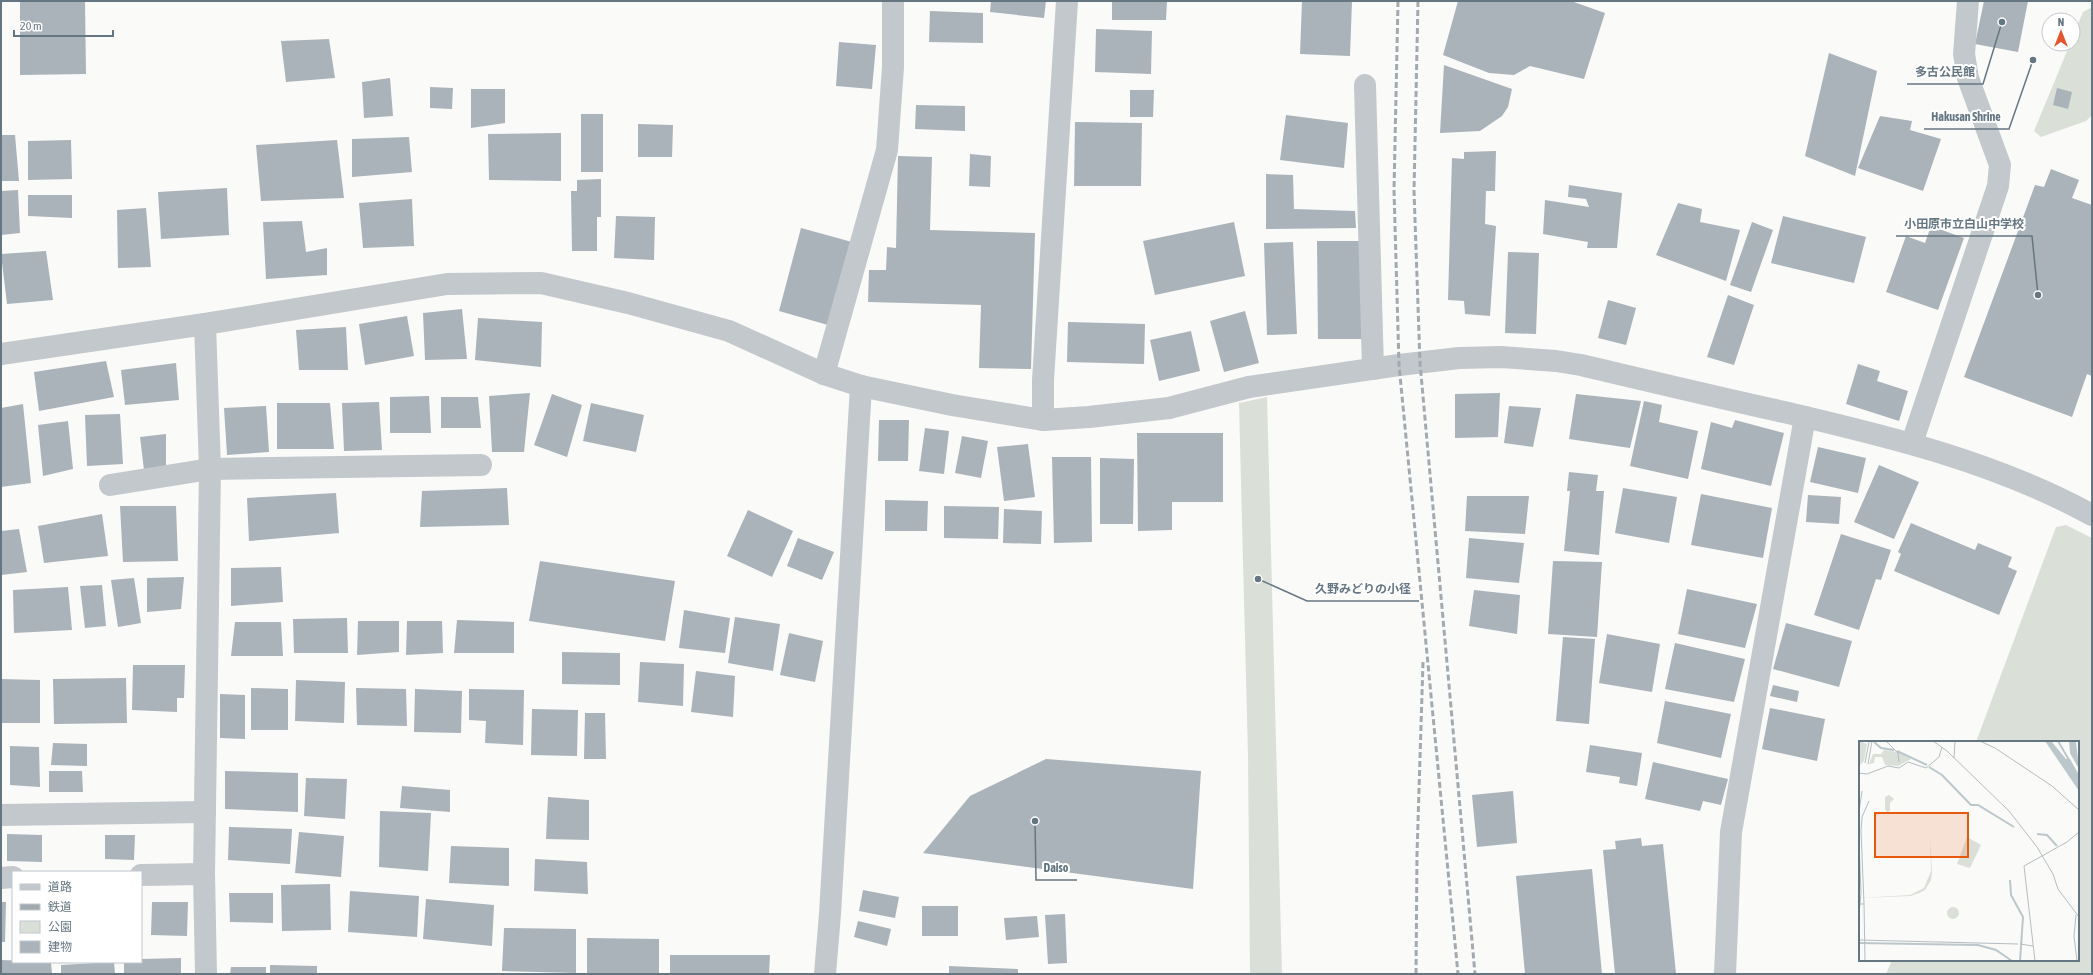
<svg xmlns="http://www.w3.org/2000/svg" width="2093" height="975" font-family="'Asap Condensed','Noto Sans JP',sans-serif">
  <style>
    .green { fill: #dadfd7 }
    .building { fill: #aab3b9 }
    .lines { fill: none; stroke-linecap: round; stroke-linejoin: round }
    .minor { stroke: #c3c8cc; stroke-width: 22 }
    .rail { stroke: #a2aab0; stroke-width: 3; stroke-dasharray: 6 3; stroke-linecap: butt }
    .inset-river { fill: none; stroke: #bbc7cb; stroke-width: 2 }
    .inset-road { fill: none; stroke: #b5bdc2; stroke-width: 1 }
    .view { fill: #e8590c; fill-opacity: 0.15; stroke: #e8590c; stroke-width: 2 }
    .inset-edge { fill: none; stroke: #657683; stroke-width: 2 }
    .leader { fill: none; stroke: #657683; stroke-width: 1.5 }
    .callout-dot { fill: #657683; stroke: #fff; stroke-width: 1.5 }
    .callout-label { font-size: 12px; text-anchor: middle; font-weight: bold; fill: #657683; stroke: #fff; stroke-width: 4; stroke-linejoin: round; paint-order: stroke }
  </style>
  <rect width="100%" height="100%" fill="#fafaf8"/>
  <!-- green -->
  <g class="green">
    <path d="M2092 7V115L2086 121 2041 137 2034 131 2070 44H2073V36L2083 12Z"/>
    <path d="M1267 397 1282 974H1250L1248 755 1239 403Z"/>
    <path d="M2066 525 2092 538V974H1886L1892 960H2078V742H1976L2056 527Z"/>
  </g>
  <!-- building -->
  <g class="building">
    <path d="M20 1H85L86 74 20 75Z"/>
    <path d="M991 1H1046L1044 18 990 12Z"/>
    <path d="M1112 1H1167L1166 20H1112Z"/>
    <path d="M1302 1H1352L1350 56 1300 54Z"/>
    <path d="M1458 1H1571L1605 13 1584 79 1530 66 1514 75 1489 73 1443 55Z"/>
    <path d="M1984 1H2028L2018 52 1975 44Z"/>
    <path d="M930 11 983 13V43L929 42Z"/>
    <path d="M1096 29 1152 31 1151 74 1095 72Z"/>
    <path d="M329 39 335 78 286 82 281 41Z"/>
    <path d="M839 42 876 45 872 89 836 86Z"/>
    <path d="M1829 53 1877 71 1855 176 1805 156Z"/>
    <path d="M1444 65 1512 89 1508 107 1502 116 1480 131 1440 133Z"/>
    <path d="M390 78 393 116 364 118 362 82Z"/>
    <path d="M430 87 453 88 452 109 430 108Z"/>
    <path d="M2057 88 2072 92 2068 109 2053 105Z"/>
    <path d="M471 89H505V123L471 128Z"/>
    <path d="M1130 90H1154L1153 117H1130Z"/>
    <path d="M916 105 965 106V131L915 129Z"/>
    <rect x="581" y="114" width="22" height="58"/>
    <path d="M1286 115 1348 123 1344 168 1280 160Z"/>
    <path d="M1880 116 1912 121 1910 130 1941 139 1923 191 1858 168Z"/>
    <path d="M1075 122 1142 123 1141 186H1074Z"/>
    <path d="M638 124 673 125 672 157H638Z"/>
    <path d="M561 133V181L489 180 488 134Z"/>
    <path d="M1 135H15L19 181H1Z"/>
    <path d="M409 137 412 172 352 177V139Z"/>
    <path d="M71 140 72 179 28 180V141Z"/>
    <path d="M337 140 344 198 261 201 256 145Z"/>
    <path d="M1496 151 1495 191H1486L1485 224 1496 226 1490 316 1465 314 1464 301 1448 300 1452 158 1464 159V152Z"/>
    <path d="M970 154 991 156 990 187 969 186Z"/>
    <path d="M898 156 932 157 930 230 1035 233 1031 369 979 368 981 305 868 302 869 270H886L887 247 896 248Z"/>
    <path d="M2051 169 2079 180 2072 198 2092 205V376L2087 374 2072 417 1964 377 2035 185 2044 187Z"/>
    <path d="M1266 174 1293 175 1294 209 1355 211 1356 228 1266 229Z"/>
    <path d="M601 179V217H597V251H572L571 191H577V180Z"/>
    <path d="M1569 185 1622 193 1617 248H1587L1588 242 1543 234 1545 200 1589 207 1586 199 1568 197Z"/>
    <path d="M227 188 229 235 161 239 158 192Z"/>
    <path d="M18 190 20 233 1 235V191Z"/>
    <path d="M28 195H72V218L28 216Z"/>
    <path d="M412 199 414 246 363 248 359 203Z"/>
    <path d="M1678 203 1702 209 1700 222 1740 230 1726 281 1656 255Z"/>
    <path d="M146 208 151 267 118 268 117 210Z"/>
    <path d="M616 216 655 217 654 260 614 258Z"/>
    <path d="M1783 216 1866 237 1854 283 1771 263Z"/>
    <path d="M302 221 306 252 327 248V275L266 279 263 222Z"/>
    <path d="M1234 222 1245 276 1155 295 1143 241Z"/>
    <path d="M1752 222 1773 230 1751 292 1730 285Z"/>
    <path d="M1931 226 1964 238 1938 310 1886 292 1906 236 1925 243Z"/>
    <path d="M801 228 852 242 828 325 779 311Z"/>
    <path d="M1317 241H1366V339H1318Z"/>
    <path d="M1293 242 1297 334 1267 335 1264 243Z"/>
    <path d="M46 251 53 300 7 304 1 254Z"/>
    <path d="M1508 252 1539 253 1536 334 1505 333Z"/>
    <path d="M1728 295 1754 305 1734 365 1707 357Z"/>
    <path d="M1608 300 1636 308 1626 345 1598 338Z"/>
    <path d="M462 309 467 359 425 360 423 313Z"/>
    <path d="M1245 311 1259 363 1224 372 1210 321Z"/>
    <path d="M407 316 414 356 365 365 359 324Z"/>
    <path d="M478 318 542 322 541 367 475 360Z"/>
    <path d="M1068 322 1145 324 1144 364 1067 362Z"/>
    <path d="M346 327 348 370H299L296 330Z"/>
    <path d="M1191 331 1200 371 1159 381 1150 340Z"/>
    <path d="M106 361 114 397 39 411 34 372Z"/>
    <path d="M176 363 179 400 125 405 121 370Z"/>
    <path d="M1858 364 1880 371 1877 381 1908 391 1899 421 1846 404Z"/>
    <path d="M530 393 524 452H492L489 396Z"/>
    <path d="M1500 393 1498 437 1455 438V394Z"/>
    <path d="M552 394 582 405 567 457 534 445Z"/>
    <path d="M1576 394 1641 401 1630 448 1569 439Z"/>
    <path d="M429 396 431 433H390V397Z"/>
    <path d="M441 397H478L481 428H441Z"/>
    <path d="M1644 401 1662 405 1659 422 1698 431 1688 479 1630 466Z"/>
    <path d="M379 402 382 450 344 451 342 403Z"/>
    <path d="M277 403H330L334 449H277Z"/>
    <path d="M591 403 644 415 636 452 583 441Z"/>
    <path d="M23 404 31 483 1 487V408Z"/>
    <path d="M266 406 269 452 227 455 224 408Z"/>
    <path d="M1509 406 1541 408 1533 447 1504 443Z"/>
    <path d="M120 414 123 464 87 466 85 415Z"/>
    <path d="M879 420H909L908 461H878Z"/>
    <path d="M1735 420 1784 433 1771 486 1701 469 1711 422 1732 428Z"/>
    <path d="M68 421 73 469 43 476 38 425Z"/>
    <path d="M925 428 949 431 944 474 919 471Z"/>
    <path d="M1137 433H1223V502H1172V530L1138 531Z"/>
    <path d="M166 434V468L144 470 140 437Z"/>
    <path d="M962 436 988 441 981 478 955 473Z"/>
    <path d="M1028 444 1035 497 1004 501 997 447Z"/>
    <path d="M1818 447 1866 458 1858 493 1810 482Z"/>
    <path d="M1052 457H1091L1092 542 1054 543Z"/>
    <path d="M1100 458 1134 459 1133 524H1100Z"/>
    <path d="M1879 465 1919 482 1894 539 1854 522Z"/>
    <path d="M1569 472 1598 475 1596 491H1604L1599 555 1564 551 1570 491H1567Z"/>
    <path d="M507 488 509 525 420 527 422 491Z"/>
    <path d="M1623 488 1677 497 1669 543 1615 533Z"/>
    <path d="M336 493 339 533 249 541 247 498Z"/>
    <path d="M1701 494 1772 508 1763 558 1691 545Z"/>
    <path d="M1808 495 1841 497 1839 524 1806 522Z"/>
    <path d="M1467 496H1529L1525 534 1465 531Z"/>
    <path d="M885 500 928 501 927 531H885Z"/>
    <path d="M120 506H176L178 561 123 562Z"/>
    <path d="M944 506 999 507 998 539 944 538Z"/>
    <path d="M1004 509 1042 511 1041 544 1003 543Z"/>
    <path d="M748 510 793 531 772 577 727 556Z"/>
    <path d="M102 514 108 556 44 563 38 526Z"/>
    <path d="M1911 523 1975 550 1978 543 2012 557 2008 567 2017 571 1999 615 1894 571 1901 554 1898 552Z"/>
    <path d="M19 529 27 572 1 575V531Z"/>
    <path d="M1841 534 1891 550 1881 580 1876 579 1859 630 1814 615Z"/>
    <path d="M798 538 834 552 822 580 787 566Z"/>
    <path d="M1469 538 1524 543 1519 583 1466 578Z"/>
    <path d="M540 561 675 581 665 641 529 621Z"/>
    <path d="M1553 561 1602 562 1597 637 1548 634Z"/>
    <path d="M281 567 283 602 231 606V568Z"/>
    <path d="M184 577 181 609 147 612V578Z"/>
    <path d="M134 578 141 623 118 627 111 580Z"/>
    <path d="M102 585 106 626 85 628 80 586Z"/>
    <path d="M68 587 72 630 14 633 13 590Z"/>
    <path d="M1687 589 1757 604 1745 648 1678 634Z"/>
    <path d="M1474 590 1520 595 1517 634 1469 626Z"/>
    <path d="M684 610 730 618 725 653 679 648Z"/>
    <path d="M735 617 780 624 773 671 728 663Z"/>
    <path d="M347 618 348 653H294L293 619Z"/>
    <path d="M457 620 514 622V653H454Z"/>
    <path d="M358 621H399V652L357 655Z"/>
    <path d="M407 621H442L443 653 406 655Z"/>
    <path d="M235 622H281L283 656H231Z"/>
    <path d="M1786 623 1852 641 1839 687 1773 669Z"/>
    <path d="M789 633 823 641 815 682 780 675Z"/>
    <path d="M1607 634 1660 644 1652 692 1599 683Z"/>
    <path d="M1563 637 1595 639 1589 724 1556 721Z"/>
    <path d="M1675 643 1745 659 1734 702 1665 689Z"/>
    <path d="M562 652 620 653V685L562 684Z"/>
    <path d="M640 662 684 664 683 706 638 702Z"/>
    <path d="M133 665H185L184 698H177V712L132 710Z"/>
    <path d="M696 671 735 676 733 717 691 712Z"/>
    <path d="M126 678 127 723 54 724 53 679Z"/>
    <path d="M1 679 40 680V723H1Z"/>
    <path d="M296 680 345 682 344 723 295 721Z"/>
    <path d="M1773 685 1799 691 1797 702 1770 696Z"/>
    <path d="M251 688 288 689V730H251Z"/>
    <path d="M356 688 406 689 407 726 357 725Z"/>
    <path d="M415 689 462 691 461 733 414 732Z"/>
    <path d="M469 689 524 690 523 745 485 743 486 721 469 720Z"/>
    <path d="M220 694 245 695V739L220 738Z"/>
    <path d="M1665 701 1731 714 1721 758 1657 743Z"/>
    <path d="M1770 708 1825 719 1817 761 1762 749Z"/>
    <path d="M532 709 578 710 577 756 531 755Z"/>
    <path d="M585 713H605L606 759H584Z"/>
    <path d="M53 743 87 744V766L51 765Z"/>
    <path d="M1590 745 1642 753 1637 786 1619 783 1620 777 1586 772Z"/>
    <path d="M10 746 39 747 40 787 10 785Z"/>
    <path d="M1046 759 1201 771 1193 889 923 853 970 796Z"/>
    <path d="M1653 762 1728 779 1721 805 1703 801 1700 811 1645 799Z"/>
    <path d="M49 771H82L83 792H49Z"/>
    <path d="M225 771 298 773V812L225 809Z"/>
    <path d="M306 778 347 779 345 819 304 816Z"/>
    <path d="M402 786 450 790V812L400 808Z"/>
    <path d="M1513 791 1517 843 1477 847 1472 795Z"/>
    <path d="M548 797 589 800V840L546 839Z"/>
    <path d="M380 811 431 813 428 871 379 867Z"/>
    <path d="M229 827 292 829 290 864 228 860Z"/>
    <path d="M299 832 344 836 341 877 295 873Z"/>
    <path d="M7 834 42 835V862L7 861Z"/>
    <path d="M105 835H135L134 860 105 859Z"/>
    <path d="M1641 838 1642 846 1663 844 1676 974H1615L1603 850 1616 849 1615 841Z"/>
    <path d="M451 846 509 848V886L449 883Z"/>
    <path d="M535 859 587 862 588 894 534 891Z"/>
    <path d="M1592 869 1602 974H1525L1516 876Z"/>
    <path d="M330 884 331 930 282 931 281 885Z"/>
    <path d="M863 890 899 897 895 918 859 911Z"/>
    <path d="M350 891 419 896 417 937 348 932Z"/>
    <path d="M229 893H273V923L230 922Z"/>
    <path d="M426 899 494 905 492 946 423 939Z"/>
    <path d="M1 902H6L5 942H1Z"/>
    <path d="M152 902H188L187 936 151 935Z"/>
    <rect x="922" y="906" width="36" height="30"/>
    <path d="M1065 914 1067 963 1048 964 1045 915Z"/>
    <path d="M1037 916 1039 937 1006 940 1004 918Z"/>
    <path d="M858 921 891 929 887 946 854 937Z"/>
    <path d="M504 928 576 929V973L502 971Z"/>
    <path d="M587 938 659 939V974H587Z"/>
    <path d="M670 955H770L769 974H670Z"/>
    <path d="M181 958V974H124V962H141V959Z"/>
    <path d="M1 960 51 962 52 974H1Z"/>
    <path d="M114 962 115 974H61V965Z"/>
    <path d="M270 965 317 966V974H270Z"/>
    <path d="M949 966 1018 969V974H949Z"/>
    <path d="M231 967H266V974H230Z"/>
  </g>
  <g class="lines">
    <!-- minor -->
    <g class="minor">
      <path d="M1365 85 1373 369"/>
      <path d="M205 324 210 469 204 874 206 974"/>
      <path d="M1 354 205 324 447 284 541 283 628 303 729 331 824 374 861 386 952 405 1043 420 1089 417 1169 408 1249 387 1399 365 1459 358 1501 357 1556 361 1581 365C1649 381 1716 397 1784 412 1891 437 1995 462 2092 515"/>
      <path d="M824 374 887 150 893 67V1"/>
      <path d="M1043 420V380L1067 1"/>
      <path d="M1912 443 1998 186 2000 165 1968 78 1964 54 1968 1"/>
      <path d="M110 485 210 469 481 465"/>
      <path d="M1 815 205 812"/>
      <path d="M141 875 204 874"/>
      <path d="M1 878 13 877"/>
      <path d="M825 974 830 914 861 386"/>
      <path d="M1725 974 1731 832 1805 417"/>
    </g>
    <!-- rail -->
    <g class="rail">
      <path d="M1398 1 1394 190 1399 365 1458 974"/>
      <path d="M1418 1 1414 191 1420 363 1475 974"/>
      <path d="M1416 974 1417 854 1423 662"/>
    </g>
  </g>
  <!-- overview -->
  <g transform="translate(1859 741)">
    <rect width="220" height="220" fill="#fafaf8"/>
    <path d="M0 0 8 3 5 20 1 24ZM25 9 40 11 52 18 39 25 26 24 23 16H16L15 22 10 23 14 13H22ZM30 54 35 58 31 62V70L28 71 26 68V56ZM71 90 73 131 72 139 66 149 60 152 52 155 0 157 51 154 65 147 72 130ZM108 96 122 104 111 127 98 123ZM88 172a6 6 0 1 1 12 0a6 6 0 1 1-12 0Z" fill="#dadfd7"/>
    <path d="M186 0H192L207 18H211L220 34V50ZM210 0H217L220 28 211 12Z" fill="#bbc7cb"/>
    <path class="inset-river" d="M199 0 210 19M15 1 22 7 35 9M38 10 68 24M70 26 83 34 112 64H119L155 86M178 93 188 94 198 105M151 139 152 154 164 176 161 220M0 202 119 204 137 209 153 220"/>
    <path class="inset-road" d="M27 0 39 12 40 21M74 0 88 10 150 70 178 106 194 133 199 148 220 176M121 0 136 7 193 45 220 69M95 17 96 0M6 22 10 1M9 23 13 0M0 32 8 33 29 25 40 27 49 21 67 27 80 16 83 6M0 71 3 50M2 90 5 163M2 90 3 76 10 60M0 100 2 152 0 173M0 163H5L6 220M217 174 215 195 218 220M0 199 159 203M161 203 174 205M176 220 165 125 208 101 220 91"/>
    <path class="view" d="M16 72H109V116H16Z"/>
    <rect width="220" height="220" class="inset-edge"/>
  </g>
  <!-- callouts -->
  <path class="leader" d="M2002 22L1983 84H1907M2033 60L2009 129H1924M2038 295L2032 236H1896M1258 579L1307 601H1419M1035 821L1036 880H1077"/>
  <g class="callout-dot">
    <circle cx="2002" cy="22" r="4"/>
    <circle cx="2033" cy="60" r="4"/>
    <circle cx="2038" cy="295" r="4"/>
    <circle cx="1258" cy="579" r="4"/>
    <circle cx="1035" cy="821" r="4"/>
  </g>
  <g class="callout-label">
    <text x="1945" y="76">多古公民館</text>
    <text x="1966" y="121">Hakusan Shrine</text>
    <text x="1964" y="228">小田原市立白山中学校</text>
    <text x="1363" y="593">久野みどりの小径</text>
    <text x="1056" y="872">Daiso</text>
  </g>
  <!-- border -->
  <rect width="2093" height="975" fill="none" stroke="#657683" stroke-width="4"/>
  <!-- legend -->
  <rect x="12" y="871" width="130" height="92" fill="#ffffff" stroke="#c1c8cd"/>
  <rect x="20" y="884" width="20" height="6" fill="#c3c8cc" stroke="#c1c8cd"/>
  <text x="48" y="891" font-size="12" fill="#657683">道路</text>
  <rect x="20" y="904" width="20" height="6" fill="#a2aab0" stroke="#c1c8cd"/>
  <text x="48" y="911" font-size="12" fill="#657683">鉄道</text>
  <rect x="20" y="921" width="20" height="12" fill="#dadfd7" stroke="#c1c8cd"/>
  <text x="48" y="931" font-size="12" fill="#657683">公園</text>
  <rect x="20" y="941" width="20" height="12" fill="#aab3b9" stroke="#c1c8cd"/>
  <text x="48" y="951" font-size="12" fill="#657683">建物</text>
  <!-- north arrow -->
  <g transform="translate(2061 32)"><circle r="19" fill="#ffffff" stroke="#c1c8cd"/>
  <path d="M0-3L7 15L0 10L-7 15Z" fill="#e4572e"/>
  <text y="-6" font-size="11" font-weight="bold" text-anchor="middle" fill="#657683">N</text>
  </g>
  <!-- scale -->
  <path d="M14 30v6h99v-6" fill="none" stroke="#657683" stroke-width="2"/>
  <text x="20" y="30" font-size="12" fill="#657683" stroke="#ffffff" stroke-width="3" paint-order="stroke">20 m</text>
</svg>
